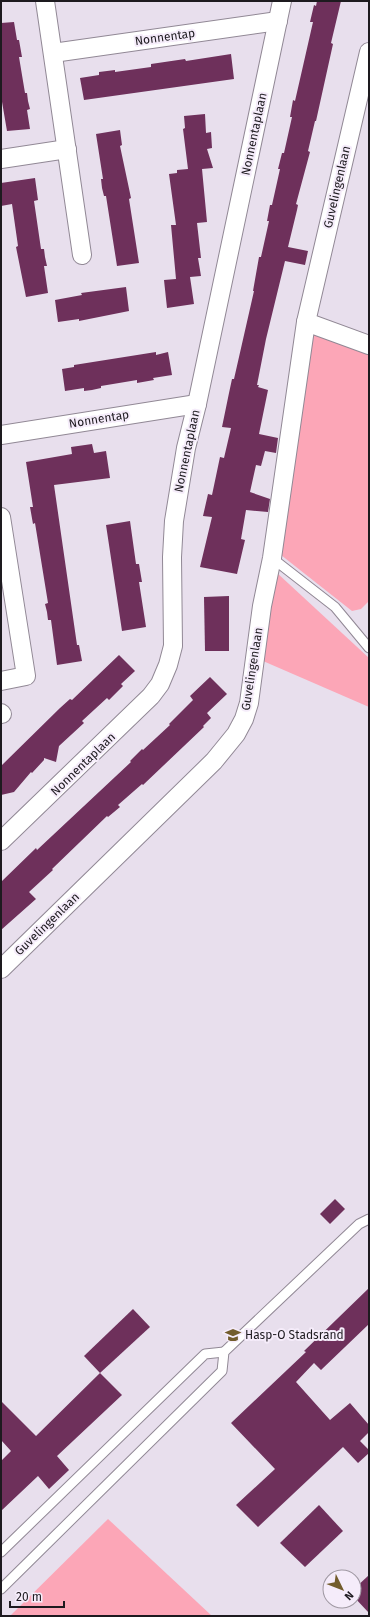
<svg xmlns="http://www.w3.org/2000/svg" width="370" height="1617" font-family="'Fira Sans',sans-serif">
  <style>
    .green { fill: #fca6b7 }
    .building { fill: #6e305b }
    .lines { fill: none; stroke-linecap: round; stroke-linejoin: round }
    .service-casing { stroke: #918895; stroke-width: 11 }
    .minor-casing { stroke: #918895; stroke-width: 20 }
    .service { stroke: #fff; stroke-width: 9 }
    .minor { stroke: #fff; stroke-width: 18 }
    .labels { text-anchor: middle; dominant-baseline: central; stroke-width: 4; stroke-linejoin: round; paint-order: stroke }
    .street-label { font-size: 12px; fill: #1d1a1f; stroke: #f5ecfa }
    .poi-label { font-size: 12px; fill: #1d1a1f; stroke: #f5ecfa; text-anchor: start }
  </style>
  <rect width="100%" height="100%" fill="#e8dfed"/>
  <!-- green -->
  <g class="green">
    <path d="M315 332 369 352V601L361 609 352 611 281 555 310 335Z"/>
    <path d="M276 572 369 658V707L263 661Z"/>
    <path d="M108 1519 212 1616H10Z"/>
  </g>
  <!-- building -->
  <g class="building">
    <path d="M317 1H341L331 43 333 44 316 121H315L308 151 310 152 296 204 298 205 297 210 288 247 308 251 305 265 285 261 266 339 257 385H259L258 387 268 390 259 434 278 438 276 453 265 451 261 466 256 465 250 492 270 499 268 512 246 510 241 539 245 540 237 574 200 567 212 517 203 516 208 494 212 495 220 457 224 458 231 428 222 427 229 393 232 379H234L254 291H253L259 257H261L269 221H267L270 205H272L280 169H278L282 153H284L292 117H290L293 100 295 101 303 66 313 22H310L314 5 316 6Z"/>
    <path d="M14 22 17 40H19L22 57H19L25 93H27L28 101 30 109 27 110 30 129 7 131 1 96V23Z"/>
    <path d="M231 54 234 79 84 100 80 78 99 75V72L115 70V72L151 67V64L185 59 186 61Z"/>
    <path d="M205 114 206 133 211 132 212 148 207 149 213 168 202 169 207 222 197 223 201 258H198L201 276 190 277 194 304 167 308 164 280 176 279 171 225H176L169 174 177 173V170L188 169 183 129 185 128 184 116Z"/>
    <path d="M120 130 122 145 120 146 131 198 129 199 139 263 117 266 106 196H104L102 188 101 179H103L96 134Z"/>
    <path d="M35 178 38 200 34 201 41 249H44L45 257 47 266H44L48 293 26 297 16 247 18 246 12 204 1 206V183Z"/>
    <path d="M126 287 129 311 79 321V319L58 322 55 300 82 295 81 293Z"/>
    <path d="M156 352V355L168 352 172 375 153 378 154 380 137 383V380L101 386V388L92 390 84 391V388L65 391 62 369 74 367V365Z"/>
    <path d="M92 444 94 453 106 451 110 478 54 485 77 645H79L82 661 57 665 51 620H48L47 612 45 604 48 603 35 523 33 524 30 507H33L26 462 72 454 71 447Z"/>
    <path d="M130 521 136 564H139L142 582H139L146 627 122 631 106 525Z"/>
    <path d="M229 596V651H205L204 597Z"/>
    <path d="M119 655 135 671 121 684 123 686 109 700 107 698 82 721 84 723 59 746 56 762 44 758V760L32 773 31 772 14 792 1 795V766L60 708 70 699 72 700Z"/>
    <path d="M210 677 227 694 207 713 211 718 203 726 204 727 143 785 142 784 118 805 120 807 108 817 107 816 52 869 53 870 29 892 36 899 1 930V882L36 848 37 850 131 762 130 761 142 749 143 750 170 725 169 724 193 700 190 696Z"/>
    <path d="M335 1199 345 1209 330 1224 320 1214Z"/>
    <path d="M369 1288V1324L321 1370 314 1363 296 1382 330 1420 350 1403 369 1425V1432L360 1441 369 1450V1453L358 1463 343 1447 258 1527 236 1505 275 1469 231 1423 306 1352 304 1351Z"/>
    <path d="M133 1309 150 1327 100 1373 84 1356Z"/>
    <path d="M100 1373 122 1395 57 1456 69 1470 49 1489 38 1476 1 1511V1461L11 1451 1 1440V1401L36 1436Z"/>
    <path d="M319 1505 343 1531 305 1567 280 1543Z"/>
    <path d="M369 1575V1613L354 1597V1589Z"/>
  </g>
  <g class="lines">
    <defs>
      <g id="service">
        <path d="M272 558 335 607 369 648"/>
        <path d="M1 1552 205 1354 224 1352"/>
        <path d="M1 1589 222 1371 224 1352 359 1224 369 1219"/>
      </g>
      <g id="minor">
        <path d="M45 1 82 255"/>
        <path d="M53 53 278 21"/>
        <path d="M1 159 67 149"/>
        <path d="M306 322 369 345"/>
        <path d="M1 435 197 404"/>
        <path d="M1 517 26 676 1 681"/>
        <path d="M1 713 2 714"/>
        <path d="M1 841 151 696 160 684 168 665 173 646 172 557 174 521 186 448 197 404 282 1"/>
        <path d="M1 969 214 761 236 734 244 719 249 703 262 606 272 558 306 322 369 52"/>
      </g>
    </defs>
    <!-- service casing -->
    <use href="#service" class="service-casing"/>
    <!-- minor casing -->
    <use href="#minor" class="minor-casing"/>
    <!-- service -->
    <use href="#service" class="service"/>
    <!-- minor -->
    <use href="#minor" class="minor"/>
  </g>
  <!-- icons -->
  <defs>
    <symbol id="school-bare" viewBox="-9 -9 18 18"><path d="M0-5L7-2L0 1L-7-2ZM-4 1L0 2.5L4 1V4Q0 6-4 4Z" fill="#725c2c" stroke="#f5ecfa" stroke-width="2.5" paint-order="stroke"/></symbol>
  </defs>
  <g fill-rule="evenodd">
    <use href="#school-bare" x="222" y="1324" width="22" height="22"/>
  </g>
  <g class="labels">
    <!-- street labels -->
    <g class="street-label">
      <text transform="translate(165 37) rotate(-8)">Nonnentap</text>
      <text transform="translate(254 134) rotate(-78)">Nonnentaplaan</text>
      <text transform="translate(337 187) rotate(-77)">Guvelingenlaan</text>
      <text transform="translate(99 419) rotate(-9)">Nonnentap</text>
      <text transform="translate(187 451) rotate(-78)">Nonnentaplaan</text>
      <text transform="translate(252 669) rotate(-81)">Guvelingenlaan</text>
      <text transform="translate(83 764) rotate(-44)">Nonnentaplaan</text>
      <text transform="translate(47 924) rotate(-44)">Guvelingenlaan</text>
    </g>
    <!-- poi labels -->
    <g class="poi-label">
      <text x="245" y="1335">Hasp-O Stadsrand</text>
    </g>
  </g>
  <!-- border -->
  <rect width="370" height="1617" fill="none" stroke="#1d1a1f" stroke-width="4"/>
  <!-- north arrow -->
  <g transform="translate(342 1589) rotate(133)"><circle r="19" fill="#f5ecfa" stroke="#9f98a2"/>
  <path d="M0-3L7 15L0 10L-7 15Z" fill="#725c2c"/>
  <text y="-6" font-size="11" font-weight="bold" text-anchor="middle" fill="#1d1a1f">N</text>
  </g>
  <!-- scale -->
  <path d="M10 1601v6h54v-6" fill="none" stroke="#1d1a1f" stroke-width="2"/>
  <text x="16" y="1601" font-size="12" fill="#1d1a1f" stroke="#f5ecfa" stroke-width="3" paint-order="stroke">20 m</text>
</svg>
